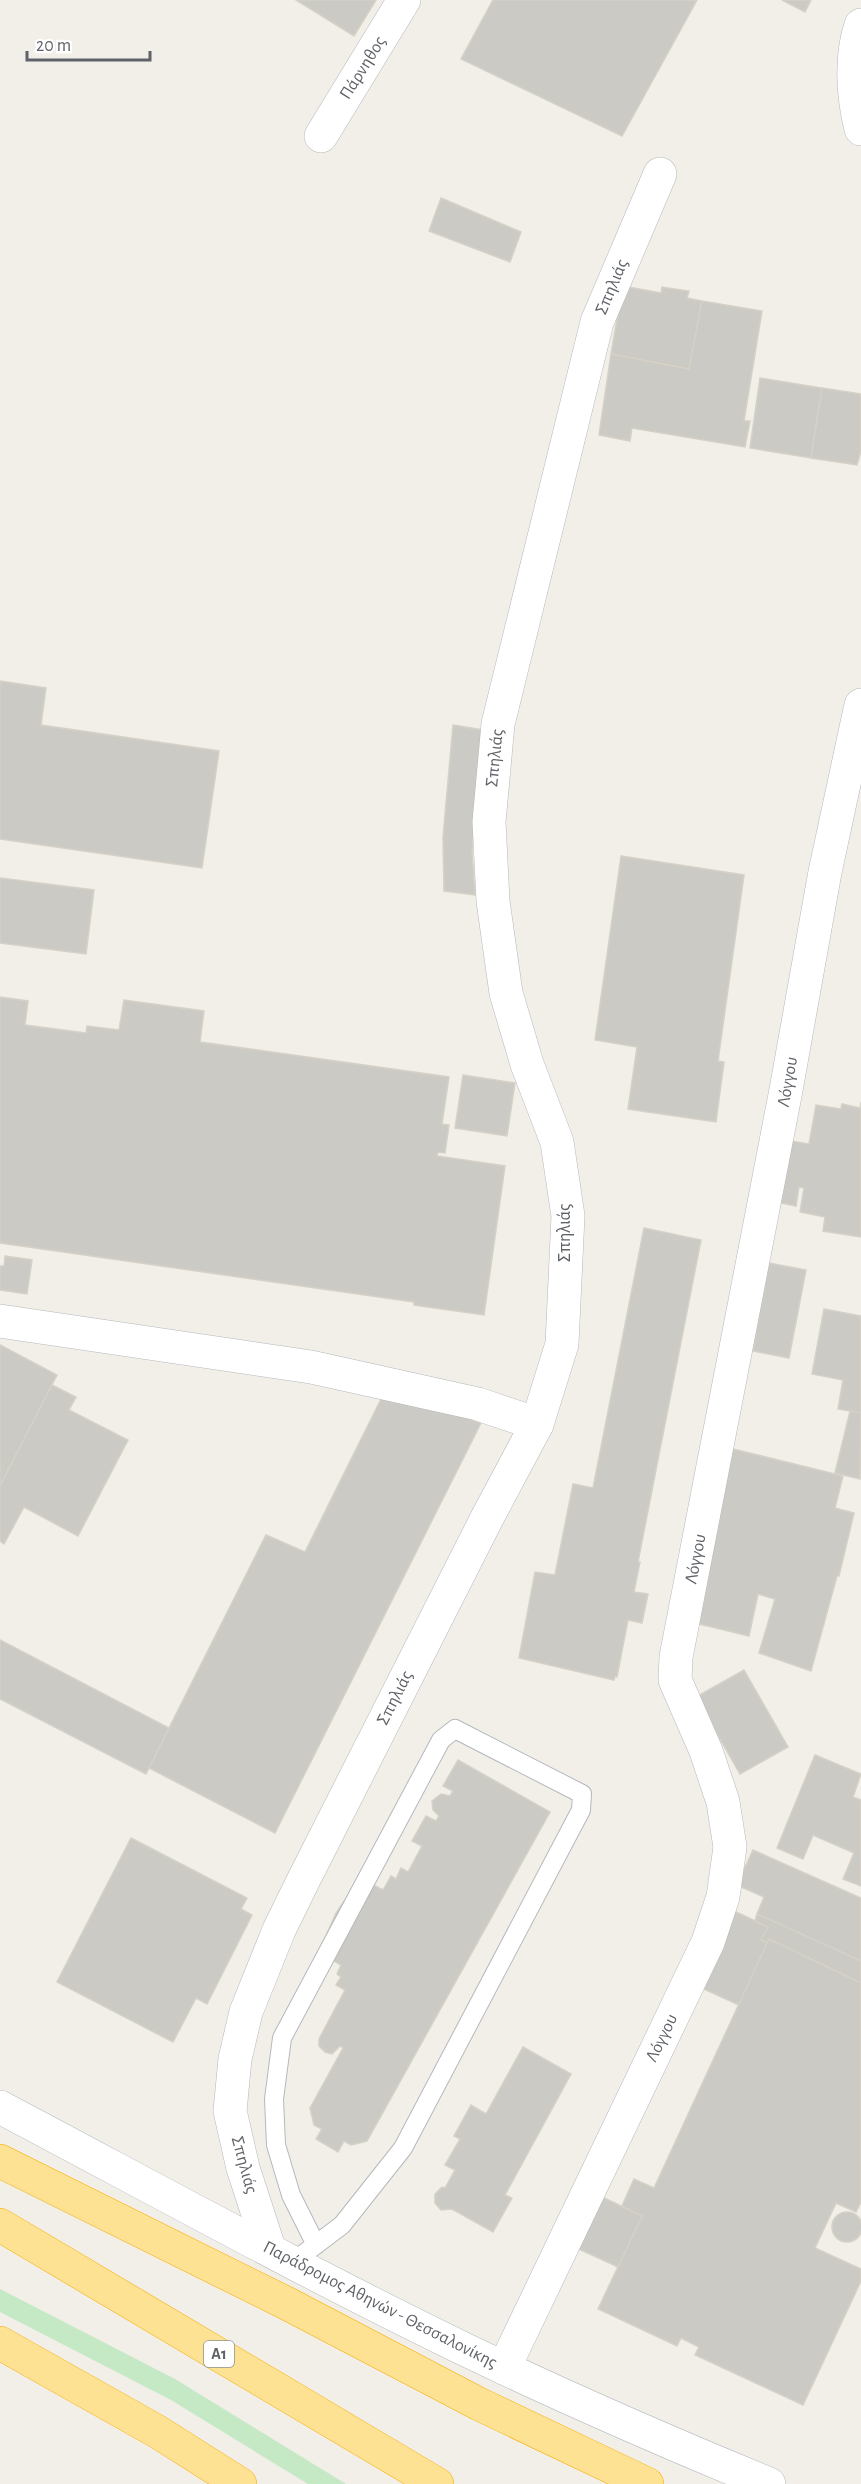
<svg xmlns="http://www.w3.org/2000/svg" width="861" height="2484" font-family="'Alegreya Sans',sans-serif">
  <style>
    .green { fill: #c5e8c5 }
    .building { fill: #cccac5; stroke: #d6d1c6; stroke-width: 1.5 }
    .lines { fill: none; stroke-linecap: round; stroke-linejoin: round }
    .service-casing { stroke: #b5b8bc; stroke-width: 20 }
    .minor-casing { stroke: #b5b8bc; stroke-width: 34 }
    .secondary-casing { stroke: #b6babf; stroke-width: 34 }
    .motorway-casing { stroke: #f9ab00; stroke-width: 34 }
    .service { stroke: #fff; stroke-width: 18 }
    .minor { stroke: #fff; stroke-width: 33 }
    .secondary { stroke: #fff; stroke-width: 33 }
    .motorway { stroke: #fde293; stroke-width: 33 }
    .labels { text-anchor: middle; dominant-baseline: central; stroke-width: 5; stroke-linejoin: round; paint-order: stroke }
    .shield { fill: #fff; stroke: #8f9295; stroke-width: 1.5 }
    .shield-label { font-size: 16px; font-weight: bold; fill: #5f6368 }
    .street-label { font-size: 18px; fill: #5f6368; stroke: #fff }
  </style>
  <rect width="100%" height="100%" fill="#f1efe8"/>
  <!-- green -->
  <path class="green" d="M0 2289 175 2379 346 2484H308L171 2400 0 2312Z"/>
  <!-- building -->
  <g class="building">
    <path d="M296 0H376L354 36Z"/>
    <path d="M493 0H697L622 136 461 59Z"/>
    <path d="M782 0H811L805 12Z"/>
    <path d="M441 198 521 232 510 262 429 231Z"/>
    <path d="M623 286 661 293 662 287 689 291 687 298 702 301 689 369 611 354Z"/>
    <path d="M702 301 762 311 744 421H750L745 447 632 428 630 441 599 435 611 354 689 369Z"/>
    <path d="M760 378 822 388 811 458 750 448Z"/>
    <path d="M822 388 861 394V451L857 465 811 458Z"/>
    <path d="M0 681 46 688 41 725 219 751 202 868 0 839Z"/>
    <path d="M453 725 483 730 472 851 475 895 444 891 443 837Z"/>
    <path d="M621 856 744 875 718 1061 724 1062 716 1122 628 1109 637 1047 595 1040Z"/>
    <path d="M0 878 94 890 86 954 0 943Z"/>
    <path d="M0 997 28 1001 25 1025 86 1033 87 1026 119 1030 124 1000 204 1011 200 1042 449 1077 442 1124 449 1125 445 1153 438 1152 437 1156 505 1166 484 1315 414 1305V1302L0 1243Z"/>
    <path d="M463 1075 515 1083 507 1136 455 1128Z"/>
    <path d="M861 1102V1237L823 1231 825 1217 800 1212 804 1188 799 1187 796 1206 781 1203 791 1141 809 1144 816 1105 841 1109 842 1104 860 1108Z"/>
    <path d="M644 1228 701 1240 638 1562H640L634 1592 648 1594 642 1623 628 1620 617 1677 615 1676 614 1680 519 1658 535 1572 555 1575 573 1484 593 1488Z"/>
    <path d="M5 1256 32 1260 27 1294 0 1290V1266H4Z"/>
    <path d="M769 1263 806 1270 789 1358 753 1351Z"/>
    <path d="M824 1309 861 1316V1413L838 1409 843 1380 812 1374Z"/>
    <path d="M0 1345 57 1375 0 1486Z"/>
    <path d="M52 1385 76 1397 69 1410 128 1440 78 1536 24 1507 4 1544 0 1541V1486Z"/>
    <path d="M383 1395 439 1409 481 1423 275 1833 149 1768 266 1535 305 1552Z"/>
    <path d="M850 1411 861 1413 860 1479 835 1473Z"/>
    <path d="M733 1449 843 1476 835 1508 854 1513 839 1576H837L811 1671 759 1653 775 1599 758 1594 749 1636 695 1623Z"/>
    <path d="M0 1640 169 1728 146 1774 0 1699Z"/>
    <path d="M744 1670 788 1747 740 1774 696 1697Z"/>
    <path d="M815 1755 861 1774 853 1797 861 1800V1886L843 1879 854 1853 813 1835 803 1859 777 1848Z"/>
    <path d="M458 1760 550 1812 367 2141 351 2145 344 2141 338 2152 316 2139 322 2129 314 2125 310 2108 343 2048 340 2046 332 2054 325 2052 319 2046V2039L345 1990 336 1985 341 1977 337 1974 341 1965 319 1952 336 1913 360 1878 383 1890 391 1876 396 1879 401 1868 408 1872 422 1846 412 1841 426 1816 436 1821 439 1816 433 1810 432 1801 441 1794 450 1796 453 1791 443 1786Z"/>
    <path d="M131 1838 247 1898 241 1909 252 1915 207 2004 196 1998 173 2042 57 1982Z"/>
    <path d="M753 1850 861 1898V1961L757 1914 764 1897 737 1885Z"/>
    <path d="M732 1910 768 1927 761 1940 768 1943 739 2005 697 1986Z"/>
    <path d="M757 1914 861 1961V1983L769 1939 768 1943 761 1940 768 1927 755 1921Z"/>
    <path d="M769 1939 861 1983V2202L856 2212 836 2203 815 2248 861 2269V2281L803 2405 695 2355 699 2347 681 2338 677 2346 598 2309 642 2216 622 2206 634 2179 654 2188Z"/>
    <path d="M523 2047 571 2074 505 2195 512 2198 493 2232 452 2209 441 2210 435 2203V2194L442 2187 445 2188 455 2170 445 2165 460 2139 454 2136 471 2105 486 2114Z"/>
    <path d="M598 2195 642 2216 618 2267 574 2247Z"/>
    <circle cx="847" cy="2227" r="15"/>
  </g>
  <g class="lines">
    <defs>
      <path id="service" d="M293 2262 342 2225 403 2148 581 1810 582 1794 455 1729 441 1740 282 2038 274 2099 276 2145 291 2195 316 2245"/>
      <g id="minor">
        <path d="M861 25C850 57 853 97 861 129"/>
        <path d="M321 136 404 0"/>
        <path d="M0 1321 311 1367 478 1404 537 1424"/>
        <path d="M269 2248 243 2168 230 2111 235 2059 246 2012 279 1930 303 1881 487 1518 537 1424 562 1344 568 1216 557 1142 527 1064 506 993 493 901 489 822 498 724 597 322 660 174"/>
        <path d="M504 2368 708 1942 723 1897 730 1847 723 1802 706 1751 675 1680 676 1657 786 1090 825 872 861 705"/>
      </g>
      <path id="secondary" d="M0 2107C155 2189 309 2274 466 2350 566 2398 667 2442 769 2484"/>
      <g id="motorway">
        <path d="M0 2161 288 2304 479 2404 647 2484"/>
        <path d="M0 2225 437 2484"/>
        <path d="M0 2343 158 2432 240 2484"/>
      </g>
    </defs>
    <!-- service casing -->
    <use href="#service" class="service-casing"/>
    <!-- minor casing -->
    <use href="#minor" class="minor-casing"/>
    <!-- secondary casing -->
    <use href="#secondary" class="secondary-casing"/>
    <!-- motorway casing -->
    <use href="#motorway" class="motorway-casing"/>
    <!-- service -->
    <use href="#service" class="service"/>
    <!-- minor -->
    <use href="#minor" class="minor"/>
    <!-- secondary -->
    <use href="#secondary" class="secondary"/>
    <!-- motorway -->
    <use href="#motorway" class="motorway"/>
  </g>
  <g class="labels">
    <!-- shield labels -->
    <rect class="shield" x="204" y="2341" width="30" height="26" rx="4.5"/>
    <g class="shield-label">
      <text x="219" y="2354">Α1</text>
    </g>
    <!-- street labels -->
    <g class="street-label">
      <text transform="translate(363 68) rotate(-58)">Πάρνηθος</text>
      <text transform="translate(612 287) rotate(-67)">Σπηλιάς</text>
      <text transform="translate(495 758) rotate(-84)">Σπηλιάς</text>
      <text transform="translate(788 1082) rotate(-80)">Λόγγου</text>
      <text transform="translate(565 1233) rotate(-90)">Σπηλιάς</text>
      <text transform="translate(696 1559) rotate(-79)">Λόγγου</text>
      <text transform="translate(395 1698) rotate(-63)">Σπηλιάς</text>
      <text transform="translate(662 2038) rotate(-64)">Λόγγου</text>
      <text transform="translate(244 2165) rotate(75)">Σπηλιάς</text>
      <text transform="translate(380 2305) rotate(27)">Παράδρομος Αθηνών - Θεσσαλονίκης</text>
    </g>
  </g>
  <!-- scale -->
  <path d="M27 51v9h123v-9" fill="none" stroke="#5f6368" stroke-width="3"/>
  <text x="36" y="51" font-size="18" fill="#5f6368" stroke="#ffffff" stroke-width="4.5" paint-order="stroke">20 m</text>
</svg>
